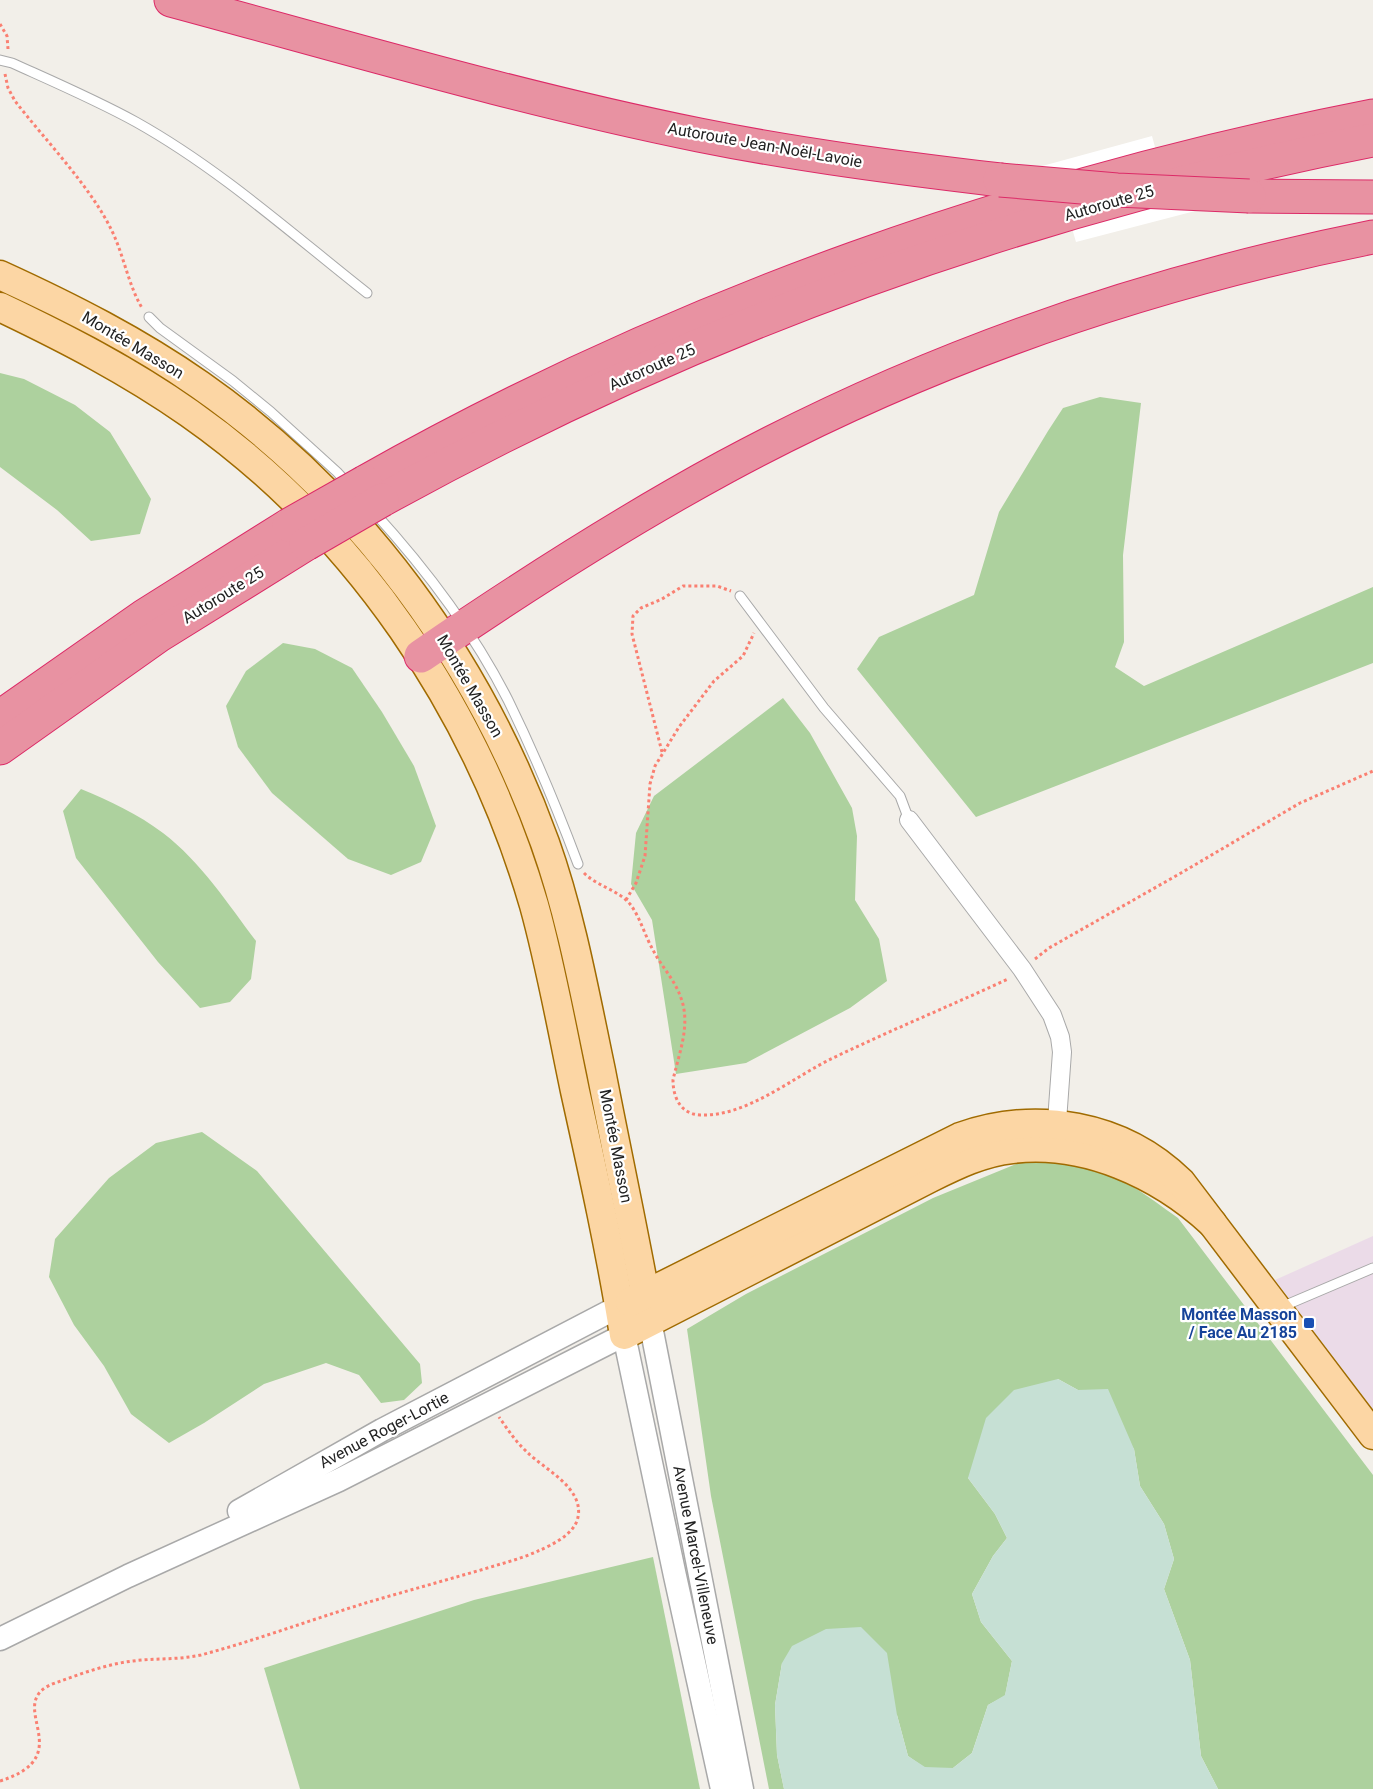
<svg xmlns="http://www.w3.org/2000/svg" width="1373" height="1789" font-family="Roboto,sans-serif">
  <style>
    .industrial { fill: #ebdbe8 }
    .forest { fill: #add19e }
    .wetland { fill: #c6e0d4 }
    .pier { fill: #fff }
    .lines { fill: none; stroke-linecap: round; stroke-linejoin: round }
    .service-casing { stroke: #a9a9a9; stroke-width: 11 }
    .minor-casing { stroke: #a9a9a9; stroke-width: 20 }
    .tertiary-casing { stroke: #a9a9a9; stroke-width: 25 }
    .primary-casing { stroke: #a06b00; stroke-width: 31 }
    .motorway-casing { stroke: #dc2a67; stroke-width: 35 }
    .path { stroke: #fa8072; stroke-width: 3; stroke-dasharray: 3 3; stroke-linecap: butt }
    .service { stroke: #fff; stroke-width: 9 }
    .minor { stroke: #fff; stroke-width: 18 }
    .tertiary { stroke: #fff; stroke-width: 22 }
    .primary { stroke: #fcd6a4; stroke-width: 28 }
    .motorway { stroke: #e892a2; stroke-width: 33 }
    .motorway-bridge-casing { stroke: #dc2a67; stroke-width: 35; stroke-linecap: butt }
    .motorway-bridge { stroke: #e892a2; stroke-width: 33 }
    .transit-dot { fill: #1a4fb4; stroke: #fff; stroke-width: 2 }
    .labels { text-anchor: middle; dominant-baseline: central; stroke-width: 4.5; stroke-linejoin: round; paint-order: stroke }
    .street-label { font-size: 16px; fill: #222; stroke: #fff }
    .transit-label { font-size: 16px; font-weight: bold; fill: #164399; stroke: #fff; text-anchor: end }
  </style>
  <rect width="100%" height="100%" fill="#f2efe9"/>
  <!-- industrial -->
  <path class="industrial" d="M1373 1236V1409L1275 1280Z"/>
  <!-- forest -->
  <g class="forest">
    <path d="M0 373 24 379 75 405 110 432 151 499 140 534 91 541 57 510 0 467Z"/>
    <path d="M1100 397 1141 403 1123 555 1124 642 1115 667 1144 686 1373 587V663L976 817 857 669 879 637 974 595 999 512 1048 431 1063 408Z"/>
    <path d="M283 643 315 649 352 668 382 712 414 766 436 826 421 862 391 875 348 859 272 793 238 747 226 706 246 671Z"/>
    <path d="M783 698 810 733 852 808 857 836 855 900 879 939 887 981 850 1008 746 1063 676 1074 652 920 631 884 636 833 654 796Z"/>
    <path d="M81 789C110 801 138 814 163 833 201 862 228 904 256 941L251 979 230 1002 200 1008 158 962 76 858 63 811Z"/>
    <path d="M202 1132 257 1171 420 1364 422 1383 404 1400 381 1403 359 1375 326 1363 264 1384 204 1423 169 1443 131 1414 104 1366 74 1325 49 1277 55 1239 109 1178 156 1143Z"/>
    <path d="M1021 1162C1040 1163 1060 1162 1078 1165 1117 1171 1147 1196 1178 1218L1373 1475V1789H1218L1201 1756 1190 1660 1164 1589 1174 1559 1164 1524 1140 1486 1134 1449 1078 1390 1058 1379 968 1478 995 1514 1007 1538 993 1556 972 1594 981 1622 1012 1661 1005 1696 988 1705 972 1753 953 1768H925L908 1756 897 1715 782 1663 775 1705 777 1755 784 1789H769L711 1496 687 1329 746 1294 933 1198Z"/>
    <path d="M653 1557 700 1789H300L264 1668 474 1600Z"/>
  </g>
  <!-- wetland -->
  <path class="wetland" d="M1058 1379 1078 1390 1108 1389 1134 1449 1140 1486 1164 1524 1174 1559 1164 1589 1190 1660 1201 1756 1218 1789H784L777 1755 775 1705 782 1663 792 1646 826 1629 861 1627 887 1653 897 1715 908 1756 925 1767 953 1768 972 1753 988 1705 1005 1695 1012 1661 981 1622 972 1594 993 1556 1007 1538 995 1514 968 1478 986 1418 1014 1390Z"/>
  <!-- pier -->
  <path class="pier" d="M1152 136 1162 173 1268 149 1276 182 1303 183 1076 242 1065 204 1035 168Z"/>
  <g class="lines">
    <defs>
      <g id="service">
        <path d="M0 60 12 63C54 82 96 100 136 122 220 169 292 234 367 293"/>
        <path d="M149 317 160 328 233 381 271 412 337 472 349 485"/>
        <path d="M373 511C425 568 473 631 508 700 534 753 557 808 578 864"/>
        <path d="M740 596 824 708 900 796 909 820"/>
        <path d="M1279 1308 1373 1268"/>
      </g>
      <path id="minor" d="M909 820 1022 969 1052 1015 1060 1037 1062 1052 1056 1135"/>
      <g id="tertiary">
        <path d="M650 1321 742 1789"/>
        <path d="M239 1511 382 1430 620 1306"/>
        <path d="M0 1639 128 1576 339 1480 624 1335 675 1576 722 1789"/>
      </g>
      <g id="primary">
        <path d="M0 275C70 307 137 341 200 385 360 497 479 660 545 843 571 916 585 995 601 1071 617 1154 635 1237 650 1321"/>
        <path d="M0 307C65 338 129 371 189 413 356 530 477 709 534 905 551 966 562 1029 575 1091 593 1172 611 1253 624 1335L930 1178C956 1165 983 1152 1012 1149 1084 1140 1159 1174 1212 1223"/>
        <path d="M630 1302 960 1137C1036 1110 1122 1124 1181 1182L1373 1435"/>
      </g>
      <g id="motorway">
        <path d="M171 0C346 47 521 99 699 135 798 155 899 168 1000 180"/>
        <path d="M1249 196 1373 197"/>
        <path d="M365 482C678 305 1021 185 1373 116"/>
        <path d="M382 500C691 329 1026 207 1373 140"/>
        <path d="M421 656C519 589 620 524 725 467 927 358 1148 282 1373 237"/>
        <path d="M0 717 144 616 289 525"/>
        <path d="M0 748 158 636 306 544"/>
      </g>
    </defs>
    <!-- service casing -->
    <use href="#service" class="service-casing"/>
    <!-- minor casing -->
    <use href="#minor" class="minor-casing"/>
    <!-- tertiary casing -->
    <use href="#tertiary" class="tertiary-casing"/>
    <!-- primary casing -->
    <use href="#primary" class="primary-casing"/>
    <!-- motorway casing -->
    <use href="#motorway" class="motorway-casing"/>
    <!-- path -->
    <g class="path">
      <path d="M0 24 7 36 8 49"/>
      <path d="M5 74 8 88 15 101C45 140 91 187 112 231 124 256 128 284 142 308"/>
      <path d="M662 752 632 634 633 616 641 608 662 599 683 586H717L731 591"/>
      <path d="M584 873C597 886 618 890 630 904 640 917 645 936 653 950 661 966 675 980 681 998 691 1025 679 1053 673 1080 673 1098 681 1114 700 1115 747 1117 793 1077 833 1058 891 1030 950 1006 1008 979"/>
      <path d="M626 900 636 883 645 856 650 784 655 766 679 727 714 681 743 656 754 633"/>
      <path d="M1035 959 1049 948 1181 873 1300 803 1373 771"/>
      <path d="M0 1781C83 1755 0 1703 55 1683 80 1674 107 1664 133 1661 155 1658 178 1660 201 1655 257 1640 313 1619 369 1602 410 1590 450 1579 491 1567 507 1562 523 1558 538 1551 552 1545 575 1534 578 1517 584 1488 544 1469 527 1452 516 1442 508 1430 499 1417"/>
    </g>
    <!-- service -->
    <use href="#service" class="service"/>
    <!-- minor -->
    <use href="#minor" class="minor"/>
    <!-- tertiary -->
    <use href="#tertiary" class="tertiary"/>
    <!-- primary -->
    <use href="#primary" class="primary"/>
    <!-- motorway -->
    <use href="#motorway" class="motorway"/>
    <defs>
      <g id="motorway-bridge">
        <path d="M1000 180 1117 190 1249 196"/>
        <path d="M289 525 365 482"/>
        <path d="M306 544 382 500"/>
      </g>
    </defs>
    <!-- motorway-bridge casing -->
    <use href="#motorway-bridge" class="motorway-bridge-casing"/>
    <!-- motorway-bridge -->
    <use href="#motorway-bridge" class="motorway-bridge"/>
  </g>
  <!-- markers -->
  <rect class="transit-dot" x="1303" y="1317" width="12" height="12" rx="3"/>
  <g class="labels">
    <!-- street labels -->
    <g class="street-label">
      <text transform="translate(765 145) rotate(10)">Autoroute Jean-Noël-Lavoie</text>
      <text transform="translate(1109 203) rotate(-16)">Autoroute 25</text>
      <text transform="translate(133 345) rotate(31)">Montée Masson</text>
      <text transform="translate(652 367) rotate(-24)">Autoroute 25</text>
      <text transform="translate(223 595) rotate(-32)">Autoroute 25</text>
      <text transform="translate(470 686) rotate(60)">Montée Masson</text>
      <text transform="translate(616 1146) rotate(79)">Montée Masson</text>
      <text transform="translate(384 1430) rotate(-28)">Avenue Roger-Lortie</text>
      <text transform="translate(696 1555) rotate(79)">Avenue Marcel-Villeneuve</text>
    </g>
    <!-- transit labels -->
    <g class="transit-label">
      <text x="1297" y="1314">Montée Masson<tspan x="1297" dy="18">/ Face Au 2185</tspan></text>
    </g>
  </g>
</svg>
